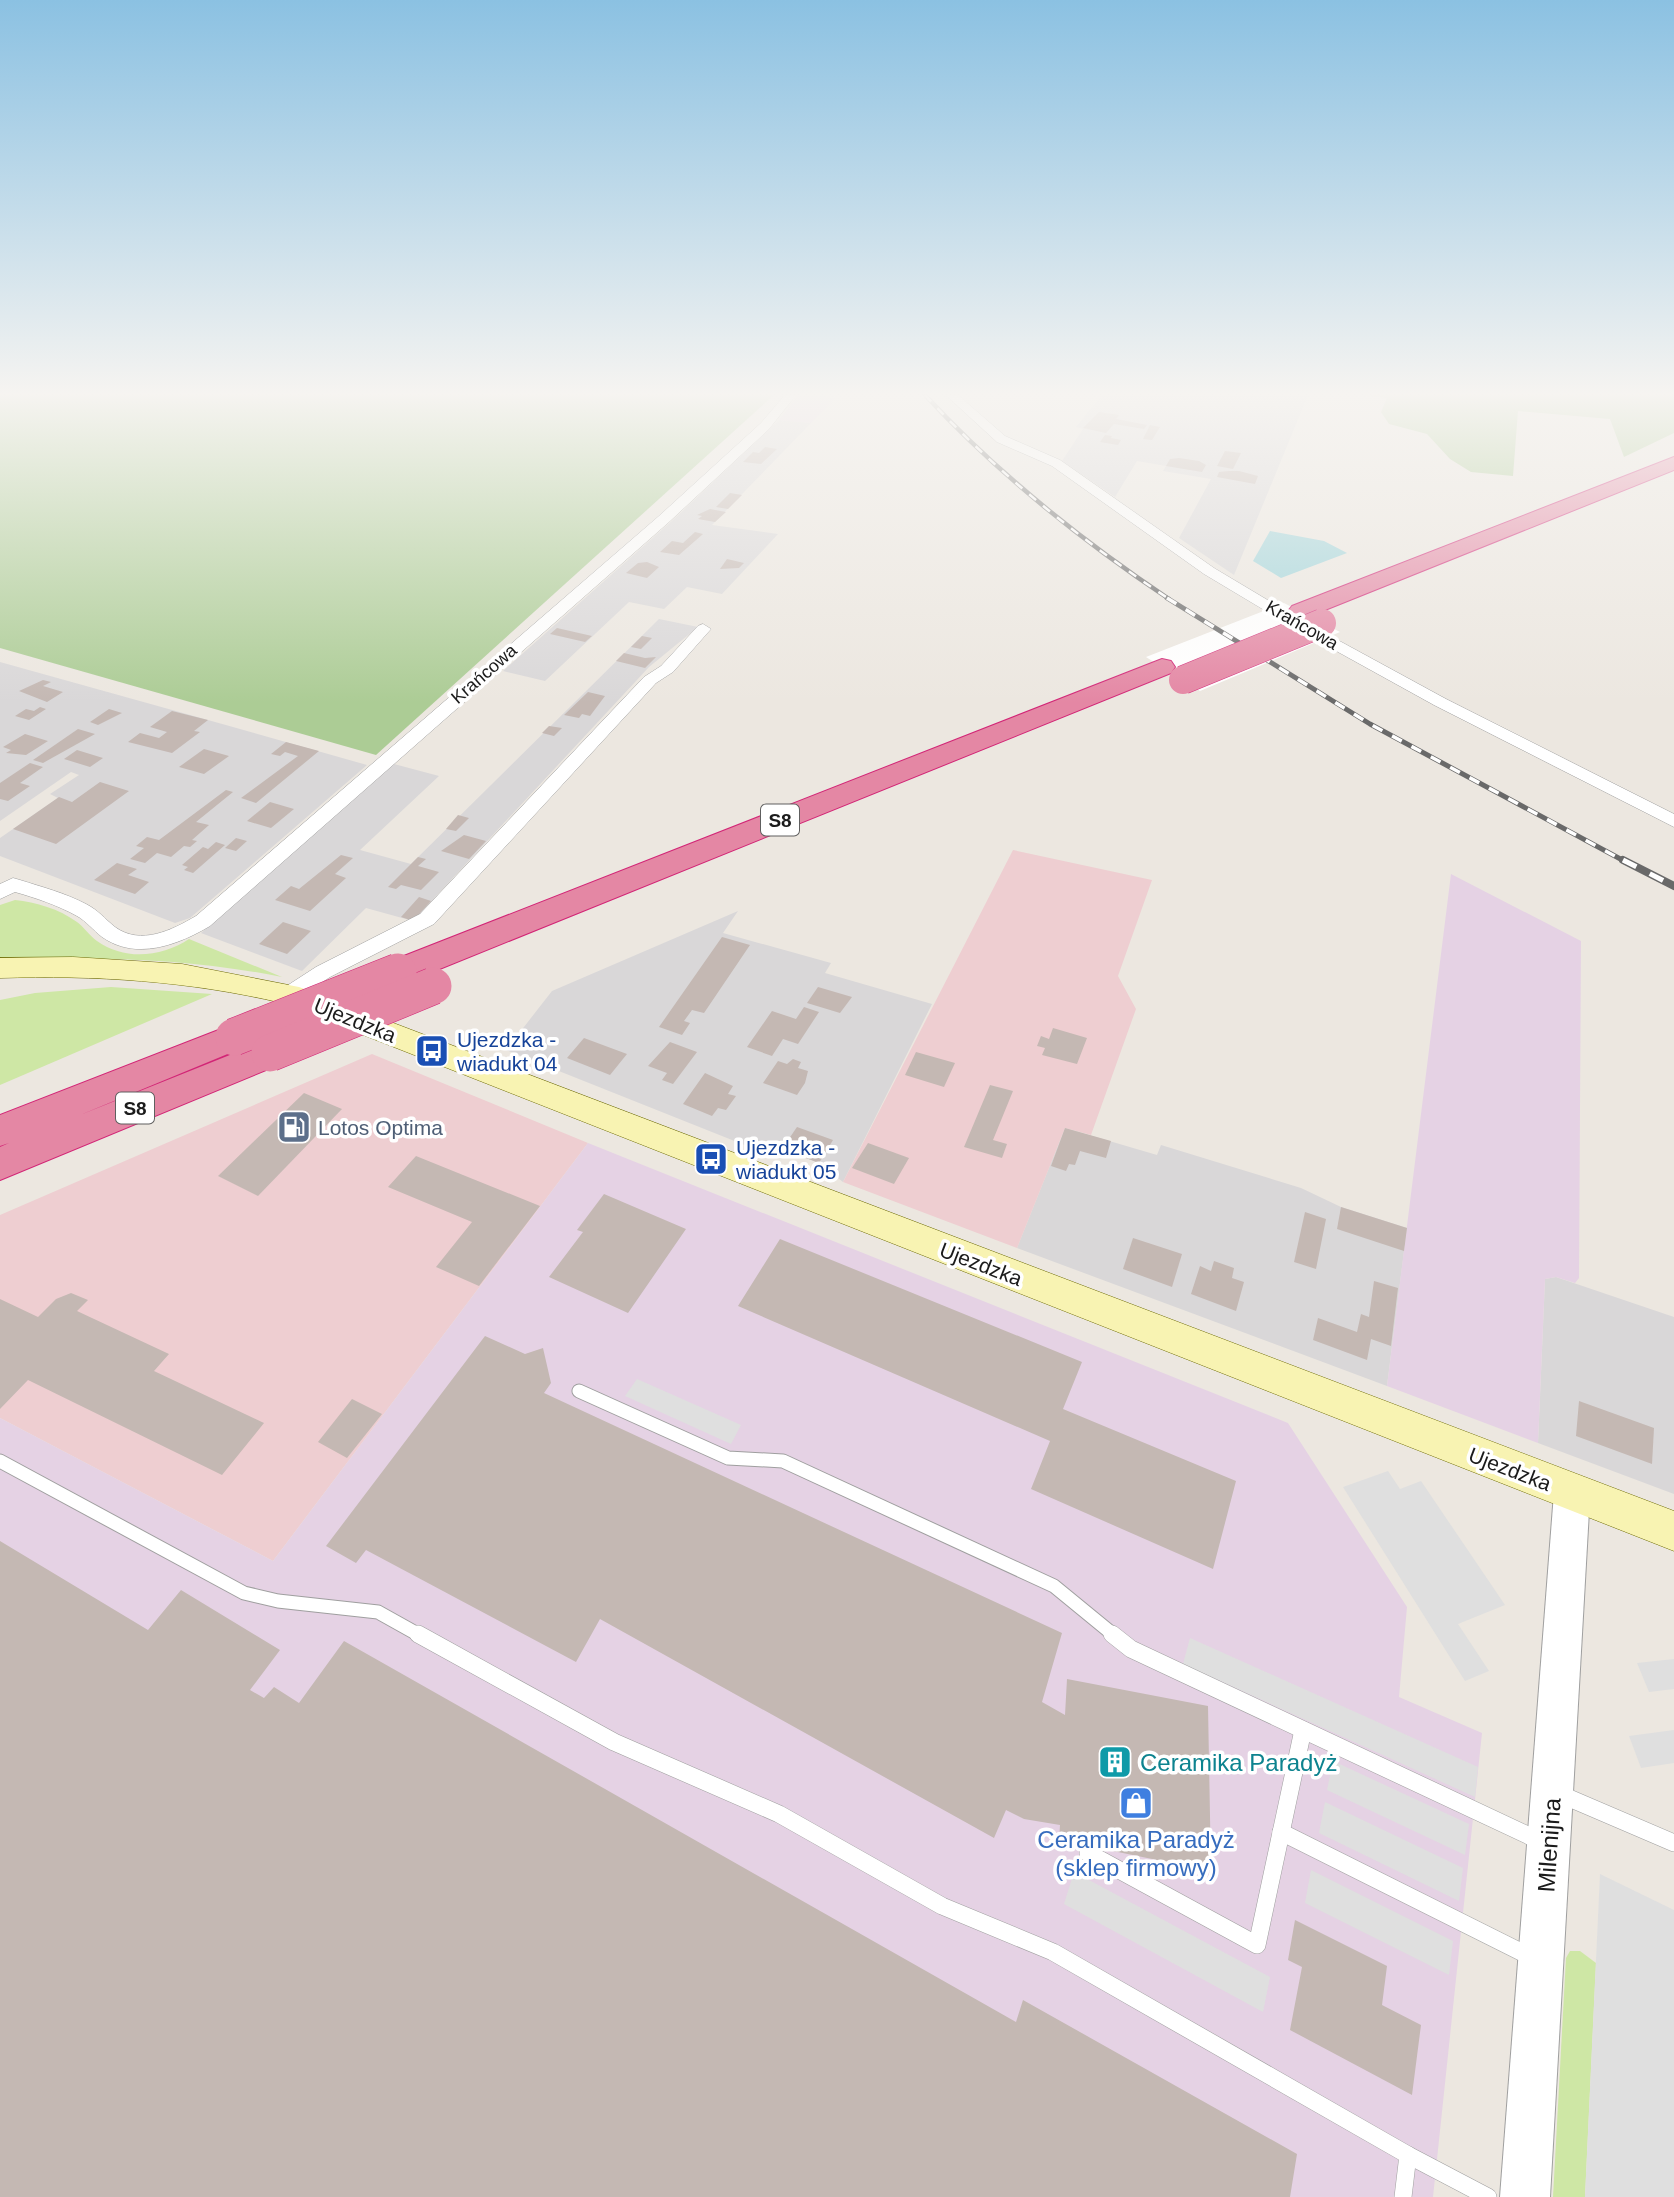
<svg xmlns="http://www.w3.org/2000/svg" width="1674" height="2197" font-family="Arial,sans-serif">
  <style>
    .residential { fill: #d9d7d8 }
    .commercial { fill: #eeced1 }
    .industrial { fill: #e5d2e4 }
    .grass { fill: #cee7a5 }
    .forest { fill: #accc95 }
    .parking { fill: #dfdfdf }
    .water { fill: #a0d4da }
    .pier { fill: #fff }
    .building { fill: #c4b8b3 }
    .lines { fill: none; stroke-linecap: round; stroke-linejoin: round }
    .service-far1-casing { stroke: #9f9f9f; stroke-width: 15 }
    .service-casing { stroke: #9f9f9f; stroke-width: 18 }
    .minor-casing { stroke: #9f9f9f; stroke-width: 1 }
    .tertiary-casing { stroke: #9f9f9f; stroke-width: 2 }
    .secondary-casing { stroke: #6e6c06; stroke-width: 1 }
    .motorway-casing { stroke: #d22576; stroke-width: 2 }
    .service-far1 { stroke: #fff; stroke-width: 13 }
    .service { stroke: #fff; stroke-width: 17 }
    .minor { fill: #fff; fill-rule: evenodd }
    .tertiary { fill: #fff; fill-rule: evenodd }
    .secondary { fill: #f8f3b2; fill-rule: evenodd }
    .motorway { fill: #e487a4; fill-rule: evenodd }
    .rail-far2-casing { stroke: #696969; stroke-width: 4.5 }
    .rail-far1-casing { stroke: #696969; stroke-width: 5 }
    .rail-casing { stroke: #696969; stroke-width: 8 }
    .rail-far2 { stroke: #fff; stroke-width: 2.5; stroke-dasharray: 9; stroke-linecap: butt }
    .rail-far1 { stroke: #fff; stroke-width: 3.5; stroke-dasharray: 11; stroke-linecap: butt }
    .rail { stroke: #fff; stroke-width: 5; stroke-dasharray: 15; stroke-linecap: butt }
    .motorway-bridge-far1-casing { stroke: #d22576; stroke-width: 29; stroke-linecap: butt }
    .motorway-bridge-casing { stroke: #d22576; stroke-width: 38; stroke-linecap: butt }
    .motorway-bridge-far1 { stroke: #e487a4; stroke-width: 28 }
    .motorway-bridge { stroke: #e487a4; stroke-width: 37 }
    .labels { text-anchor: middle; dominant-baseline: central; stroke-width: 7; stroke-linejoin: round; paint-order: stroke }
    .far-street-label { font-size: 18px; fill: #1b1b1b; stroke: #fff }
    .shield { fill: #fff; stroke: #5f5f5f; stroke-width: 2 }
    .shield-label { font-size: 19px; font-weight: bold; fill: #1b1b1b }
    .street-label { font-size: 21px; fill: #1b1b1b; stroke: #fff }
    .transit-label { font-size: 21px; fill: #164399; stroke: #fff; text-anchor: start }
    .service-label { font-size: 21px; fill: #4e5e75; stroke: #fff; text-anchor: start }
    .near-culture-label { font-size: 24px; fill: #0d838f; stroke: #fff; text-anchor: start }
    .near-shop-label { font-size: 24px; fill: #366cbe; stroke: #fff }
    .near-street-label { font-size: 24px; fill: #1b1b1b; stroke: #fff }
  </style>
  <rect width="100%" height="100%" fill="#ece7e0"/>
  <!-- residential -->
  <g class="residential">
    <path d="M1102 395H1308L1234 575 1179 538 1211 479 1163 471 1166 466 1137 461 1115 497 1062 461 1083 429 1076 427Z"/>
    <path d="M779 420 811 423 712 525 778 534 722 594 687 587 664 609 629 602 545 681 503 671 674 519Z"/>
    <path d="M659 619 698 627 649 667 413 921 366 908 302 971 201 933 394 764 439 776 360 850 411 864Z"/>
    <path d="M0 662 208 720 367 765 190 918 175 923 0 856V838L58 798 50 794 79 775 71 772 0 821Z"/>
    <path d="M738 911 723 933 831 963 825 973 932 1004 843 1182 819 1163 783 1149 777 1158 506 1050 552 991Z"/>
    <path d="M1065 1128 1157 1155 1161 1145 1301 1188 1341 1207 1407 1228 1387 1386 1017 1248Z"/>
    <path d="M1556 1277 1674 1317V1494L1538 1443 1545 1279Z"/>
  </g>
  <!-- commercial -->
  <g class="commercial">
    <path d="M1013 850 1152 880 1118 976 1136 1009 1091 1135 1065 1128 1017 1248 843 1182Z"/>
    <path d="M372 1054 588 1143 273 1561 0 1418V1215Z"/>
  </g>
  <!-- industrial -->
  <g class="industrial">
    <path d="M799 395H815L836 398 811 423 779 420Z"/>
    <path d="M1451 874 1581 941 1579 1278 1575 1283 1556 1277 1545 1279 1538 1443 1387 1386Z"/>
    <path d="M588 1143 1288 1423 1407 1607 1399 1697 1482 1733 1433 2197H0V1418L273 1561Z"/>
  </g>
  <!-- grass -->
  <g class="grass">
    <path d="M15 900C36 902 59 909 77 922 84 927 89 935 97 941 125 961 162 957 189 939L282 977C187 958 96 956 0 961V905Z"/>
    <path d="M111 987 212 994 0 1085V1000L35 993Z"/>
    <path d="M1570 1951H1580L1596 1963 1585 2197H1553L1566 1958Z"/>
  </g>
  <!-- forest -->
  <g class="forest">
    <path d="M0 395H774L376 755 0 648Z"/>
    <path d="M1363 395H1674V433L1624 457 1610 419 1518 411 1513 476 1471 472 1450 459 1427 434 1389 424 1381 412 1387 398Z"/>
  </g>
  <!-- parking -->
  <g class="parking">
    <path d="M637 1379 741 1425 731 1444 625 1396Z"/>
    <path d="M1388 1471 1400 1489 1421 1481 1505 1605 1458 1624 1489 1671 1465 1681 1343 1487Z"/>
    <path d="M1190 1638 1478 1767 1475 1797 1183 1664Z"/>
    <path d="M1674 1659V1689L1649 1692 1637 1663Z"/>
    <path d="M1674 1730V1763L1641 1768 1629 1736Z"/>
    <path d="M1333 1761 1469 1824 1465 1855 1327 1790Z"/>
    <path d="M1325 1802 1463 1868 1459 1901 1319 1833Z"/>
    <path d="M1311 1870 1453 1941 1449 1975 1305 1903Z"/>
    <path d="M1074 1872 1270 1977 1263 2012 1064 1904Z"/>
    <path d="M1600 1874 1674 1910V2197H1585Z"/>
  </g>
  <!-- water -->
  <path class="water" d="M1270 531 1324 541 1347 553 1281 578 1253 561Z"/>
  <!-- pier -->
  <path class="pier" d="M1284 603 1340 632 1200 691 1146 657Z"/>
  <!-- building -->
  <g class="building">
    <path d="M1099 412 1119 415 1116 419 1147 425 1144 429 1114 424 1106 433 1083 428Z"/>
    <path d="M1150 425 1160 427 1152 440 1143 439Z"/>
    <path d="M1105 435 1112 436 1111 438 1121 440 1118 445 1100 442Z"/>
    <path d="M765 447 777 449 761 464 743 462 753 452 759 453Z"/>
    <path d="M1225 451 1241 453 1233 469 1217 466Z"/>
    <path d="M1179 458 1199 461 1206 465 1202 472 1166 466 1170 459Z"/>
    <path d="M1229 471H1239L1258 476 1255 484 1217 477 1219 472Z"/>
    <path d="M730 493 742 495 728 509 716 507Z"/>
    <path d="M710 509 726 512 715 522 698 519 702 516 697 515Z"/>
    <path d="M695 532 703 534 679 555 660 552 672 541 683 543Z"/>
    <path d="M727 559 744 563 739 568 720 569Z"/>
    <path d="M647 562 659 567 647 578 626 573 638 563Z"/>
    <path d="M557 628 592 636 585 642 550 634Z"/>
    <path d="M642 636 652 638 641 649 631 647Z"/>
    <path d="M624 653 645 658 656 657 645 668 616 661Z"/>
    <path d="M43 680 51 682 43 686 63 692 47 702 19 691Z"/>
    <path d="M588 692 605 696 590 716 582 714 579 718 564 715Z"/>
    <path d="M40 707 46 709 29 720 15 716 26 709 34 711Z"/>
    <path d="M109 709 122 713 98 725 90 722Z"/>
    <path d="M172 711 208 720 194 731 200 732 172 753 128 742 140 733 159 738 167 732 150 727Z"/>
    <path d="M549 726 562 728 554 736 542 733Z"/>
    <path d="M78 729 95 734 43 763 33 760Z"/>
    <path d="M25 734 48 741 26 755 6 753 11 750 3 747Z"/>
    <path d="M286 742 319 751 256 803 241 798 298 756 285 752 280 756 271 754Z"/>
    <path d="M204 749 229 756 204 774 179 767Z"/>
    <path d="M77 750 103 758 90 767 64 759Z"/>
    <path d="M30 763 43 767 20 783 30 786 8 801 0 799V783Z"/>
    <path d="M100 782 129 791 56 844 13 829 59 797 72 802Z"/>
    <path d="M226 790 233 792 196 822 209 825 192 840 197 841 190 847 184 846 171 857 157 853 145 863 130 859 144 848 136 846 147 837 159 840Z"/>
    <path d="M270 802 294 809 271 828 247 821Z"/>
    <path d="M458 815 469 818 456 831 446 829Z"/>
    <path d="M464 835 486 841 469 859 441 851Z"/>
    <path d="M236 838 247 841 236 851 225 848Z"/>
    <path d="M216 842 225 845 193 873 184 870 188 867 182 865 203 847 208 849Z"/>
    <path d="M341 855 353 858 335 874 346 878 310 911 275 900 291 886 299 889Z"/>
    <path d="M418 857 426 859 418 866 439 872 421 890 401 885 396 889 388 887Z"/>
    <path d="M117 863 137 869 128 875 149 882 135 894 94 880Z"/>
    <path d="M419 897 431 901 413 921 401 917Z"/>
    <path d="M283 922 311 931 287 954 259 944Z"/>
    <path d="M722 937 750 945 704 1013 692 1010 684 1021 690 1023 682 1035 659 1027Z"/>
    <path d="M818 987 852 997 840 1013 807 1003Z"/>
    <path d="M804 1007 819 1012 798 1044 783 1039 772 1056 747 1047 772 1011 796 1019Z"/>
    <path d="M1053 1028 1087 1038 1077 1064 1042 1055 1045 1048 1037 1046 1041 1036 1049 1039Z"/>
    <path d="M584 1038 627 1054 610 1075 567 1058Z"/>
    <path d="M670 1042 697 1052 673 1084 662 1080 667 1073 648 1066Z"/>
    <path d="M916 1052 955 1063 944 1087 905 1075Z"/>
    <path d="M793 1059 801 1062 798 1068 808 1071 805 1083 797 1095 763 1083 778 1061 787 1064Z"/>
    <path d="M705 1073 733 1086 728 1094 736 1096 726 1110 718 1108 712 1116 683 1104Z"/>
    <path d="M990 1085 1013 1091 993 1140 1007 1144 1002 1158 964 1147Z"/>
    <path d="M304 1093 342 1109 258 1196 218 1176Z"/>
    <path d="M797 1127 833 1140 819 1163 782 1149Z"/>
    <path d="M1065 1128 1111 1141 1106 1158 1080 1151 1075 1165 1069 1164 1066 1171 1051 1166Z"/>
    <path d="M868 1143 909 1158 894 1184 852 1168Z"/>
    <path d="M416 1156 540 1206 479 1286 436 1267 472 1222 388 1187Z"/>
    <path d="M604 1194 686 1229 628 1313 549 1277 583 1232 577 1230Z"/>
    <path d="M1341 1207 1407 1228 1404 1251 1337 1229Z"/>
    <path d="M1305 1212 1326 1219 1316 1269 1294 1262Z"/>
    <path d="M1133 1238 1182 1254 1172 1287 1123 1269Z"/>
    <path d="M780 1239 1082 1362 1063 1409 1236 1481 1213 1569 1031 1489 1050 1441 738 1306Z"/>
    <path d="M1214 1261 1234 1268 1232 1278 1244 1282 1236 1311 1191 1294 1200 1266 1211 1271Z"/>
    <path d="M1374 1281 1398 1288 1391 1346 1371 1339 1367 1360 1313 1340 1318 1318 1357 1332 1361 1314 1369 1317Z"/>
    <path d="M71 1293 88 1300 77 1311 169 1354 154 1371 264 1423 222 1475 28 1380 0 1409V1299L38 1317 56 1299Z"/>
    <path d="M485 1336 525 1354 543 1348 551 1383 544 1393 1062 1633 1042 1702 1065 1715 1067 1679 1208 1706 1211 1871 1059 1840 1060 1825 1024 1819 1006 1810 994 1838 600 1619 576 1662 366 1550 356 1563 326 1546Z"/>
    <path d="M352 1399 382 1414 347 1458 318 1442Z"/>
    <path d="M1579 1401 1654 1428 1652 1464 1576 1436Z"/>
    <path d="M0 1541 148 1630 181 1590 280 1650 250 1690 264 1698 274 1687 299 1703 344 1641 1016 2022 1023 2000 1297 2154 1290 2197H0Z"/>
    <path d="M1295 1920 1387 1966 1382 2005 1421 2025 1412 2095 1290 2030 1302 1967 1288 1960Z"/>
  </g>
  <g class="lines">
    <defs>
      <g id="service-far1">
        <path d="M579 1391 728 1458 783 1461 1054 1586 1115 1636"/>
        <path d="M0 1461 244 1593 278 1601 378 1612 421 1636"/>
      </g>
      <g id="service">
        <path d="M418 1634 614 1742 779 1814 942 1906 1053 1952 1408 2155 1488 2197"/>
        <path d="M1112 1634 1131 1649 1540 1841"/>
        <path d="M1562 1795 1674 1843"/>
        <path d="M1281 1832 1529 1956"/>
        <path d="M1088 1853 1257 1945 1303 1730"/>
        <path d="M1403 2197 1408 2155"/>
      </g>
      <g id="minor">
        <path d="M785 395H796L769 429 669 522 210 926C178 945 136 961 102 937 93 930 86 921 77 916 57 905 36 898 15 892L0 899V884L13 878 20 880C42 887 65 893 86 904 98 910 105 919 115 927 141 946 172 930 196 916L659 516 761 423Z"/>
        <path d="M946 395H958L1005 436 1060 460 1214 568 1301 620 1446 699 1674 814V827L1434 705 1291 626 1204 574 1052 466 997 442Z"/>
        <path d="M703 624 711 629 673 672 656 683 434 924 330 977 296 999H282L278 994 282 989 316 967 420 914 644 677 661 666 698 626Z"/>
      </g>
      <path id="tertiary" d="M1572 1476 1585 1481 1590 1493 1550 2197H1500L1554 1493 1559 1481Z"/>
      <path id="secondary" d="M73 957 182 964 299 987 1674 1511V1551L282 1003C189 981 95 975 0 978V958Z"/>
      <g id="motorway">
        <path d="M1674 457V470L1310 616H1292L1288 611 1292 606Z"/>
        <path d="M1162 659 1171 661 1175 667 1171 673 410 981 398 984 386 981 380 972 386 963Z"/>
        <path d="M234 1024 247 1028 252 1037 247 1046 80 1115 270 1039 283 1043 289 1053 283 1063 0 1180V1147L9 1143 0 1146V1115Z"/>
      </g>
    </defs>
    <!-- service-far1 casing -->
    <use href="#service-far1" class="service-far1-casing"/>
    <!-- service casing -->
    <use href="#service" class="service-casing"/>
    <!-- minor casing -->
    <use href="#minor" class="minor-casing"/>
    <!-- tertiary casing -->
    <use href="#tertiary" class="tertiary-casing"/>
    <!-- secondary casing -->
    <use href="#secondary" class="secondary-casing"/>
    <!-- motorway casing -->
    <use href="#motorway" class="motorway-casing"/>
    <!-- service-far1 -->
    <use href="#service-far1" class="service-far1"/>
    <!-- service -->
    <use href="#service" class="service"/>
    <!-- minor -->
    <use href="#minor" class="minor"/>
    <!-- tertiary -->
    <use href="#tertiary" class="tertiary"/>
    <!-- secondary -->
    <use href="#secondary" class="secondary"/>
    <!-- motorway -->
    <use href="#motorway" class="motorway"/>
    <defs>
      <path id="rail-far2" d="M925 395C998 474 1081 540 1169 599"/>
      <path id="rail-far1" d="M1167 598 1370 724 1626 862"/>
      <path id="rail" d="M1623 860 1674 886"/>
    </defs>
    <!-- rail-far2 casing -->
    <use href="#rail-far2" class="rail-far2-casing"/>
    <!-- rail-far1 casing -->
    <use href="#rail-far1" class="rail-far1-casing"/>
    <!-- rail casing -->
    <use href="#rail" class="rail-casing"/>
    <!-- rail-far2 -->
    <use href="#rail-far2" class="rail-far2"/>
    <!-- rail-far1 -->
    <use href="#rail-far1" class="rail-far1"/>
    <!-- rail -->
    <use href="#rail" class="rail"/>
    <defs>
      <path id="motorway-bridge-far1" d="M1183 680 1322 623"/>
      <g id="motorway-bridge">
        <path d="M234 1037 398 972"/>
        <path d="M270 1053 433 986"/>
      </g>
    </defs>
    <!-- motorway-bridge-far1 casing -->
    <use href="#motorway-bridge-far1" class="motorway-bridge-far1-casing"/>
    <!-- motorway-bridge casing -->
    <use href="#motorway-bridge" class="motorway-bridge-casing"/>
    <!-- motorway-bridge-far1 -->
    <use href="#motorway-bridge-far1" class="motorway-bridge-far1"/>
    <!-- motorway-bridge -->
    <use href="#motorway-bridge" class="motorway-bridge"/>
  </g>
  <!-- sky -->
  <linearGradient id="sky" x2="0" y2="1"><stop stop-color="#8bc1e2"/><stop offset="0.56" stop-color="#f6f4f1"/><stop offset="1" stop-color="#f6f4f1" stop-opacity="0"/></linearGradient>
  <rect width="1674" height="703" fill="url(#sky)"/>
  <!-- icons -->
  <defs>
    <symbol id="bus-square" viewBox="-11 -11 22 22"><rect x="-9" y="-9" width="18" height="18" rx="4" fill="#1a4fb4" stroke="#fff"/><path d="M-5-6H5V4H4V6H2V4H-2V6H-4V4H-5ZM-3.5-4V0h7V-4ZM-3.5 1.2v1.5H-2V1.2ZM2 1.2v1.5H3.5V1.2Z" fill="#fff"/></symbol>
    <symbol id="fuel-square" viewBox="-11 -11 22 22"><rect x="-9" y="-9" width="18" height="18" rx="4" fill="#5c6f8a" stroke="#fff"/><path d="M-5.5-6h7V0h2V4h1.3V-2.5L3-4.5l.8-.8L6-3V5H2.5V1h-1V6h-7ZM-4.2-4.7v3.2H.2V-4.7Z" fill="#fff"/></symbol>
    <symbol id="building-square" viewBox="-11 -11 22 22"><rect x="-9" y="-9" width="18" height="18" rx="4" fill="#0f9aa8" stroke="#fff"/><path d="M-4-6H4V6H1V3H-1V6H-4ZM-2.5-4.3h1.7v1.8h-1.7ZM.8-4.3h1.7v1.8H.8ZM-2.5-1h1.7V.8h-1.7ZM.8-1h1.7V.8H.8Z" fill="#fff"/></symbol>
    <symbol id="shop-square" viewBox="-11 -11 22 22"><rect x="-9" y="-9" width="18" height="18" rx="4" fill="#3f7fe0" stroke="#fff"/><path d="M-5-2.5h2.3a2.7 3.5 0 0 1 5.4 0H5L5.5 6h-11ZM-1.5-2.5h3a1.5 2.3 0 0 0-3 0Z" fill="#fff"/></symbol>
  </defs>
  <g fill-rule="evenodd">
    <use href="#bus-square" x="413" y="1032" width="38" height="38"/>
    <use href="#fuel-square" x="275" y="1108" width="38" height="38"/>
    <use href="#bus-square" x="692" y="1140" width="38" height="38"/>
    <use href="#building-square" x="1096" y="1743" width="38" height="38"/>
    <use href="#shop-square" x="1117" y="1784" width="38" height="38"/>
  </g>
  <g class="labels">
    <!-- far-street labels -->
    <g class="far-street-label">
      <text transform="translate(1302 625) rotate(30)">Krańcowa</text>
      <text transform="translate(484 674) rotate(-41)">Krańcowa</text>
    </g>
    <!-- shield labels -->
    <g class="shield">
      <rect x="761" y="804.5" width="38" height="31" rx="5"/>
      <rect x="116" y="1092.5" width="38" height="31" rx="5"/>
    </g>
    <g class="shield-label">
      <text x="780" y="820">S8</text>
      <text x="135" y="1108">S8</text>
    </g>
    <!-- street labels -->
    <g class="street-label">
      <text transform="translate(355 1020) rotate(22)">Ujezdzka</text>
      <text transform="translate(981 1264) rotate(21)">Ujezdzka</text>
      <text transform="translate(1510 1469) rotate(21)">Ujezdzka</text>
    </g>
    <!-- transit labels -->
    <g class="transit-label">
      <text x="457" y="1039">Ujezdzka -<tspan x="457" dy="24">wiadukt 04</tspan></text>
      <text x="736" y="1147">Ujezdzka -<tspan x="736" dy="24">wiadukt 05</tspan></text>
    </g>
    <!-- service labels -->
    <g class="service-label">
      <text x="318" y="1127">Lotos Optima</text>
    </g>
    <!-- near-culture labels -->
    <g class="near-culture-label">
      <text x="1140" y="1762">Ceramika Paradyż</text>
    </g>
    <!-- near-shop labels -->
    <g class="near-shop-label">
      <text x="1136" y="1839">Ceramika Paradyż<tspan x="1136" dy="28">(sklep firmowy)</tspan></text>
    </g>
    <!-- near-street labels -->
    <g class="near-street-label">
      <text transform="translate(1549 1845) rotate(-86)">Milenijna</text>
    </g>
  </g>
</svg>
